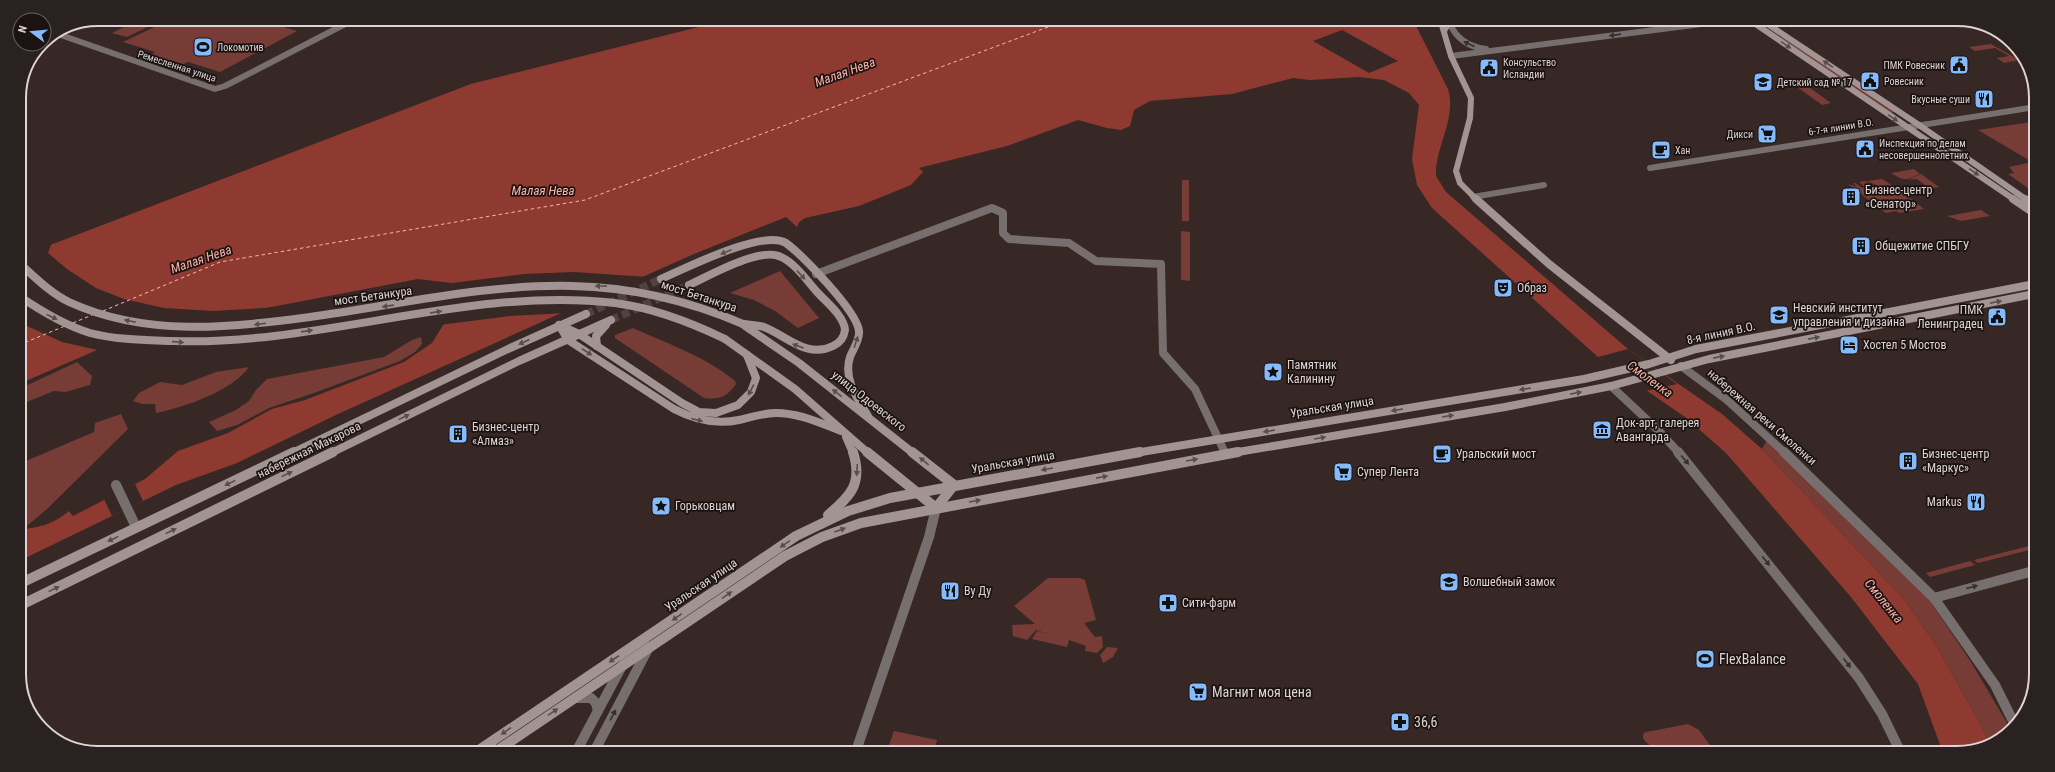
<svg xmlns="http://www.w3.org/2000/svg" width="2055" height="772" font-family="'Roboto Condensed',sans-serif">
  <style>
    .green { fill: #773c35 }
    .water { fill: #8f3a31 }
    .pier { fill: #372826 }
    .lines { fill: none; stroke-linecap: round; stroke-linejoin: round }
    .ferry { stroke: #fdb2a8; stroke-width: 1; stroke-dasharray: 3.5 3; stroke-linecap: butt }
    .secondary-tunnel { stroke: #504240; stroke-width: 8; stroke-dasharray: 8 4; stroke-linecap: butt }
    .minor-far2 { stroke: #776f6d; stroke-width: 6 }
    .minor-far1 { stroke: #776f6d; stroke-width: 8 }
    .minor { stroke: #776f6d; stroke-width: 10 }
    .tertiary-far1 { stroke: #776f6d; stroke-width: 8 }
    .tertiary { stroke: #776f6d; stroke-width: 10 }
    .secondary-far2 { stroke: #a19492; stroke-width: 6 }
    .secondary-far1 { stroke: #a19492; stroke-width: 8 }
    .secondary { stroke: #a19492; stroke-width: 10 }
    .secondary-bridge { stroke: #a19492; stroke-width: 8 }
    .oneway { fill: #362f2d }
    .oneway2 { fill: #574d4c }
    .labels { text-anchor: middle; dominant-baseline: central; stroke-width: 3.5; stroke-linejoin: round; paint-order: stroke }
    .far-poi-label { font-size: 10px; fill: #dfd4d3; stroke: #1a1312; text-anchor: start }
    .far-street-label { font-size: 10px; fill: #dfd4d3; stroke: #1a1312 }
    .poi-label { font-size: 12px; fill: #dfd4d3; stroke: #1a1312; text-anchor: start }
    .street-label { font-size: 12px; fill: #dfd4d3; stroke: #1a1312 }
    .water-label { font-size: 13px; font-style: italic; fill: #fdb2a8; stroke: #1a1312 }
    .near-poi-label { font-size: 14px; fill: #dfd4d3; stroke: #1a1312; text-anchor: start }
    .rim { fill: none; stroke: #dfd4d3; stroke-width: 2 }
  </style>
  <rect width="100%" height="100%" fill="#372826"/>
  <!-- green -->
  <g class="green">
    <path d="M140 19H164L127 37 112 33Z"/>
    <path d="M171 19H256L297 31 220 72 188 62 183 64 151 55 155 52 123 42Z"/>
    <path d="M1770 28 1896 112 1890 113 1783 39Z"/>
    <path d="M1991 44 2019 60 2004 63 1997 58 2009 56 1995 48 1975 51 1969 47Z"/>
    <path d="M1806 85 1831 103 1822 105 1797 87Z"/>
    <path d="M2031 122 2036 124 2035 193 2008 174 2014 173 2009 167 2032 162 1978 130Z"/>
    <path d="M1914 169 1920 174C1906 180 1905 182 1891 173Z"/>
    <path d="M1921 174 1939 187 1930 189 1917 179 1908 180Z"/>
    <path d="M1882 179 1898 189 1892 191 1899 190 1914 201H1905L1915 202 1924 209 1899 213 1896 211 1886 213 1848 184 1857 187 1853 183H1855L1862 188 1865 187 1859 182 1865 181 1875 186 1876 185 1867 181Z"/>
    <rect x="1182" y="180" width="7" height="41"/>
    <path d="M1981 210 1990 216 1961 221 1947 216Z"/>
    <path d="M1181 231 1190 232V281L1181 280Z"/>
    <path d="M780 271 819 318 798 328 775 311 754 300 730 293Z"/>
    <path d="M633 328C668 344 705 356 735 381L736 384C727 397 719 400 704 398L615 338V335Z"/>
    <path d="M421 337 422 344 415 352 400 361 314 393 269 408 237 425 217 431 209 422 236 410 249 401 256 390 267 379 384 357 412 340Z"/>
    <path d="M77 362 92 376 90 385 65 392 54 391 19 405V389Z"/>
    <path d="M249 367C232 391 185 407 156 413L155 404H142L133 401 139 393 160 382 182 385 216 372Z"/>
    <path d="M121 414 128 429 47 509 28 525 19 527V464L94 432 95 423Z"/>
    <path d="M1767 440 1926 595 1971 662 2010 728 2001 740 1989 743 1983 729 1937 647 1904 599 1762 449Z"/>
    <path d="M2033 545V549L1978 563 1974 560Z"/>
    <path d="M1970 561 1975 565 1930 577 1926 573Z"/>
    <path d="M1048 578H1080L1085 580 1096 620 1084 623 1095 637 1102 636 1103 647 1097 653 1085 651 1086 646 1069 640 1067 647 1032 639 1037 631 1051 635 1036 630 1027 640 1013 636 1012 625 1035 624 1014 606Z"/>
    <path d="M1107 647 1118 648 1113 657 1103 663 1100 655Z"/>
    <path d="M1688 724 1699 730 1715 752C1695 752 1655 758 1643 738V734L1646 732Z"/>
    <path d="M894 731 937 740 934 751H887Z"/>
  </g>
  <!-- water -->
  <path class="water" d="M727 20 1414 22 1448 89C1456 116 1439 141 1436 168V176L1446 192 1628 349 1722 414 1762 449 1904 599 1937 647 1983 729 1989 743 1957 753H1943L1918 684 1851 597 1726 453 1685 417 1598 357 1432 208 1417 185 1412 159 1419 105 1409 93 1384 80 1359 77 1310 80 1293 78 1232 94 1150 101 1134 110 1130 126 1121 130 1107 128 1078 120 1007 146 919 168 923 172 911 185 859 206 805 218 799 222 797 227 786 217 694 254 539 323 338 414 237 463 176 485 19 561V530C40 527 52 525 69 511L73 516 145 479 178 451 228 433 272 409 305 400 404 362 432 343 468 285 418 279 261 309 184 330 97 350 19 384V257L471 84Z"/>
  <!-- pier -->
  <g class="pier">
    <path d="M1342 30 1344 31 1398 61 1369 73 1313 41Z"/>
    <path d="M52 242 48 253 67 269 96 288 124 299 164 308 213 311 282 307 112 350 102 351 62 342 27 326 19 320V254Z"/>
    <path d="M574 272 648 277 566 313 510 316 440 325 464 286 444 284 524 274Z"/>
    <path d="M1628 349 1677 384 1646 391 1598 357Z"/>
    <path d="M135 484 143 501 112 516 104 499Z"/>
  </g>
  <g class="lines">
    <!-- ferry -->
    <g class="ferry">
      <path d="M103 311 220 262 585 200 1064 21"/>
      <path d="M73 323 92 315"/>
      <path d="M19 345 65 326"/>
    </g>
    <!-- secondary-tunnel -->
    <g class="secondary-tunnel">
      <path d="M586 314 661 279"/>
      <path d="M611 320 689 285"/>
    </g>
    <!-- minor-far2 -->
    <g class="minor-far2">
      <path d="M1449 22C1456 39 1468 47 1486 49"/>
      <path d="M55 33 215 89 225 86 353 20"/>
      <path d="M1451 56 1709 23"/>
      <path d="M1650 168 2036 107"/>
      <path d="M1473 197 1544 185"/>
    </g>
    <!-- minor-far1 -->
    <g class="minor-far1">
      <path d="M816 274 992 208 1003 213V233L1009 239 1069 243 1096 261 1161 264 1163 353 1195 389 1225 453"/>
      <path d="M1611 386 1659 431 1679 453"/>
    </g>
    <!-- minor -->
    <g class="minor">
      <path d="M1224 452 1225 454"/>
      <path d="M1678 452 1859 678 1882 714 1901 753"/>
      <path d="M116 485 136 527"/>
      <path d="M1934 598 2033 571"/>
      <path d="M856 751 929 537 936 508"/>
    </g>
    <!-- tertiary-far1 -->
    <path class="tertiary-far1" d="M1681 366 1727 400 1785 453"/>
    <!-- tertiary -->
    <g class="tertiary">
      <path d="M1784 452 1934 598 1995 685 2014 723"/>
      <path d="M576 698H591L596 703 598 711"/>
      <path d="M577 750 622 666 644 642"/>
      <path d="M595 750 648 649"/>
    </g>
    <!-- secondary-far2 -->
    <g class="secondary-far2">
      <path d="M1441 22 1451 56 1471 98 1470 118 1456 171 1460 183 1477 200"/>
      <path d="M1754 23 2015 200"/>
      <path d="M1766 23 1919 125 2027 200"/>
      <path d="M1444 31 1449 22"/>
    </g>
    <!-- secondary-far1 -->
    <g class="secondary-far1">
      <path d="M1476 199 1549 264 1671 360"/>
      <path d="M2013 199 2035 214"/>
      <path d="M2025 199 2035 206"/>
      <path d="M661 279C686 268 763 229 786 243 803 256 857 311 859 331 860 340 853 349 850 357 843 379 857 398 868 416"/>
      <path d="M689 285C709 276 761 246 781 257 796 264 807 281 818 293 827 303 844 316 845 330 844 337 840 343 833 346 807 359 787 336 764 327 758 325 750 325 743 324"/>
      <path d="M559 325 568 340 674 409C695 420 716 425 739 420 752 417 763 413 776 413 799 413 820 423 841 431"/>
      <path d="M559 325 579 334 682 403 699 412 716 413 738 405 751 392 756 378 747 355"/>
      <path d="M745 326 799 363 913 453"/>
      <path d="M725 339 795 389 868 453"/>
      <path d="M597 346 596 336 606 325"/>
      <path d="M846 437 853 453"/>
      <path d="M292 453 508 349 586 314"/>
      <path d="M331 453 519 361 611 320"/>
      <path d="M1135 453 1584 379 1649 364 1696 349 2035 284"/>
      <path d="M1232 453 1505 407 1611 386 1709 359 2034 294"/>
    </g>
    <!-- secondary -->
    <g class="secondary">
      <path d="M867 452 936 508"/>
      <path d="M912 452 954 485"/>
      <path d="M936 508 954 485"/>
      <path d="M828 515C851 496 863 483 853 452"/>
      <path d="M19 584 294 452"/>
      <path d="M19 606 333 452"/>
      <path d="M479 750 796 536 848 511 890 498 1140 452"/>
      <path d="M498 750 785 556 822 537 861 523 1238 452"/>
    </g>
    <!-- secondary-bridge -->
    <g class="secondary-bridge">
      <path d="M19 263C35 277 50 293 69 302 145 337 230 328 310 317 397 305 484 284 572 286 633 287 687 300 743 324"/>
      <path d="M19 296C41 311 64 325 90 333 117 340 146 340 173 341 321 346 468 286 615 303 654 308 690 322 725 339"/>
    </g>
  </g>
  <!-- one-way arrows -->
  <defs><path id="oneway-solid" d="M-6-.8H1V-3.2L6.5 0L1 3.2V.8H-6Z"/></defs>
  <g class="oneway">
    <use href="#oneway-solid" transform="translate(1615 35) rotate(172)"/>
    <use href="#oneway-solid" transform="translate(1469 44) rotate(-155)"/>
    <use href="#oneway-solid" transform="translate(1685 460) rotate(50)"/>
    <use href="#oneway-solid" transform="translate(1766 561) rotate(51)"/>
    <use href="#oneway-solid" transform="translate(1972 587) rotate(-15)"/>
    <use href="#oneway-solid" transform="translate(1847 663) rotate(52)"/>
    <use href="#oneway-solid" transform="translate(613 715) rotate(-62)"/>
  </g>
  <g class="oneway2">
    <use href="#oneway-solid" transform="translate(1786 45) rotate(34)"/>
    <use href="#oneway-solid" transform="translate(1828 64) rotate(-146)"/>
    <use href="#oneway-solid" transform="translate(1893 118) rotate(34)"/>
    <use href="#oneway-solid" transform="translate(1974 172) rotate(34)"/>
    <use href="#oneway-solid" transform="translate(726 252) rotate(158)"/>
    <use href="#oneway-solid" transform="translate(801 275) rotate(47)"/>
    <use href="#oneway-solid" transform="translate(601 286) rotate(-179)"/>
    <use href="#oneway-solid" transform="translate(1996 302) rotate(-11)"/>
    <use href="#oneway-solid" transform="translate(388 306) rotate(172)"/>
    <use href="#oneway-solid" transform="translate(436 312) rotate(-9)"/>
    <use href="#oneway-solid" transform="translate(52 317) rotate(26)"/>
    <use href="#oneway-solid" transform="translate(130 321) rotate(-168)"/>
    <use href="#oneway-solid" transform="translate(260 324) rotate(173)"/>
    <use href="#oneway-solid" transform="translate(307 331) rotate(-8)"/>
    <use href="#oneway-solid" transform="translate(1814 338) rotate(-11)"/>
    <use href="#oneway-solid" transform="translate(178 342) rotate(4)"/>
    <use href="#oneway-solid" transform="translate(524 342) rotate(156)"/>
    <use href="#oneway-solid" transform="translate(856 342) rotate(-72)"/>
    <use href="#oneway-solid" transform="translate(798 346) rotate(-160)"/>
    <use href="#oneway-solid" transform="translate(587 352) rotate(33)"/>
    <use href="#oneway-solid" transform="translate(1719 357) rotate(-11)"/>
    <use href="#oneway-solid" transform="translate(1525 389) rotate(171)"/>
    <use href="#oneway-solid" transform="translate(751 390) rotate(118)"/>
    <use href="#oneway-solid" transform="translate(837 393) rotate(-142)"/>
    <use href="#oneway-solid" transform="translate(1576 393) rotate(-11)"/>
    <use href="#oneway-solid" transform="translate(1397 410) rotate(171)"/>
    <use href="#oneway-solid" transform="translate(1448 416) rotate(-9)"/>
    <use href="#oneway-solid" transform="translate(404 417) rotate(-26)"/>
    <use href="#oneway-solid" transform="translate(697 420) rotate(14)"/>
    <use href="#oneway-solid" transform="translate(1269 431) rotate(171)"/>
    <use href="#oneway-solid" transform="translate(1320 438) rotate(-10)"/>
    <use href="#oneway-solid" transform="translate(1192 460) rotate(-10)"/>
    <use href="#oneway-solid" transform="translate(924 461) rotate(-141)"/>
    <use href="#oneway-solid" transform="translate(1047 469) rotate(170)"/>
    <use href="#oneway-solid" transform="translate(857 470) rotate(93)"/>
    <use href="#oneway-solid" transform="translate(287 474) rotate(-26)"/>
    <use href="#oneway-solid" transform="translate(1102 477) rotate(-11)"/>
    <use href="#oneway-solid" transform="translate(230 483) rotate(154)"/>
    <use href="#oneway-solid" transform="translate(975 501) rotate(-10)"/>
    <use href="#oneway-solid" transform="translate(840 530) rotate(-20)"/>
    <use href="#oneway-solid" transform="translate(171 531) rotate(-26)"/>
    <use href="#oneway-solid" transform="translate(113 539) rotate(154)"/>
    <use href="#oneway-solid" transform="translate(785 544) rotate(146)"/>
    <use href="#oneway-solid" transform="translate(54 589) rotate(-26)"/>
    <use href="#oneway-solid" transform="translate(727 595) rotate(-34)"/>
    <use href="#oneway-solid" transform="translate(677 617) rotate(145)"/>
    <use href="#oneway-solid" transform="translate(614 659) rotate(147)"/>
    <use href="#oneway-solid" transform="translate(553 712) rotate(-34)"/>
    <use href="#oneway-solid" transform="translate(506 731) rotate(146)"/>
  </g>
  <!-- icons -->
  <defs>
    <symbol id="stadium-square" viewBox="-11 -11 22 22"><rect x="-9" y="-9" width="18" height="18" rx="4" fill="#85bbfb" stroke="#1a1312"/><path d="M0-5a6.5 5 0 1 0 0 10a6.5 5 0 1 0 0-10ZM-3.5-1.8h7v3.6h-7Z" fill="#111"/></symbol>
    <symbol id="civic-square" viewBox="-11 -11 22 22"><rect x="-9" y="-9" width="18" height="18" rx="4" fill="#85bbfb" stroke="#1a1312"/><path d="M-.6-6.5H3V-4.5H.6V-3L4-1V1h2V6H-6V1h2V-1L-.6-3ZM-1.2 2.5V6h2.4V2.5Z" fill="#111"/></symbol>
    <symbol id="school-square" viewBox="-11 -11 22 22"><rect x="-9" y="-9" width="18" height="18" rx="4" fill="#85bbfb" stroke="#1a1312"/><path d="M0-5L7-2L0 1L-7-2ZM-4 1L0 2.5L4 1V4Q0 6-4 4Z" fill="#111"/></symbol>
    <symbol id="restaurant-square" viewBox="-11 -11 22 22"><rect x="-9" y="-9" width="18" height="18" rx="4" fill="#85bbfb" stroke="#1a1312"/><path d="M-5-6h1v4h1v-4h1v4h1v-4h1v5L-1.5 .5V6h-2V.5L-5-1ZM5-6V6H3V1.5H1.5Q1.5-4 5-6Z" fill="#111"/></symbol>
    <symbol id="supermarket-square" viewBox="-11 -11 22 22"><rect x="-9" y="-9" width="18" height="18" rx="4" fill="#85bbfb" stroke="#1a1312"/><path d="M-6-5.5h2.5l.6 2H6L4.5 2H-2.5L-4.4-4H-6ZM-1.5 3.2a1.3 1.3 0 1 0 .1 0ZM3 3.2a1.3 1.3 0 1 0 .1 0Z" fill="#111"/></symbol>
    <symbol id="cafe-square" viewBox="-11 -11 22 22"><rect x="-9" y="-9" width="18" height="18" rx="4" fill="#85bbfb" stroke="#1a1312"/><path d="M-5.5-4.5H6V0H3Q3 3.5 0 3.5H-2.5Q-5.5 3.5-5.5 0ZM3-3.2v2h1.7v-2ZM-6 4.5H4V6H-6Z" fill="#111"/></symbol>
    <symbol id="building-square" viewBox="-11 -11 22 22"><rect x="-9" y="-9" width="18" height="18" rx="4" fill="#85bbfb" stroke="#1a1312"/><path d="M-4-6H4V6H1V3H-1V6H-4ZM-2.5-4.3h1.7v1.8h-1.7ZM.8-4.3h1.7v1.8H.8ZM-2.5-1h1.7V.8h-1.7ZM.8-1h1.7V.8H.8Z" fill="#111"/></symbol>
    <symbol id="theatre-square" viewBox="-11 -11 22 22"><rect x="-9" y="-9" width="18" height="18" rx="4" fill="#85bbfb" stroke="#1a1312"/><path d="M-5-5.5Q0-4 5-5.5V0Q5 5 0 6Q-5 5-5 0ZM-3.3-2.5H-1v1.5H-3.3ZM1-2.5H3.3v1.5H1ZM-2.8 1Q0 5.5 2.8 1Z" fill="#111"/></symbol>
    <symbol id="university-square" viewBox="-11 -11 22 22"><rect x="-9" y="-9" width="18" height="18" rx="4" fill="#85bbfb" stroke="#1a1312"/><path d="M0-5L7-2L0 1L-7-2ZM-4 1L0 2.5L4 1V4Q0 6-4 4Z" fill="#111"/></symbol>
    <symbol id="hotel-square" viewBox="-11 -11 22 22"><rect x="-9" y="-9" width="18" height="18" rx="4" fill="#85bbfb" stroke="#1a1312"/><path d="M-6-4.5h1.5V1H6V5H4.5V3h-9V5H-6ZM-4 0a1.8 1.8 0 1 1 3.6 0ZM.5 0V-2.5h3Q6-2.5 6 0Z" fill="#111"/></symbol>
    <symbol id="sight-square" viewBox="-11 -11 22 22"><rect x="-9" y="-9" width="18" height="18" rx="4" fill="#85bbfb" stroke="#1a1312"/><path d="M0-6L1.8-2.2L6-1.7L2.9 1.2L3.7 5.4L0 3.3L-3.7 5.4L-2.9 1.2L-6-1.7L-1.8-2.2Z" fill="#111"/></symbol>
    <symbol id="museum-square" viewBox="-11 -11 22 22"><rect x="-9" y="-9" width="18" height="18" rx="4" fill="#85bbfb" stroke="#1a1312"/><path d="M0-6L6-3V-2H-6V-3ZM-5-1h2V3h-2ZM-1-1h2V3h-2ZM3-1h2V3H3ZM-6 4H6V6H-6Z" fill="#111"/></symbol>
    <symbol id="pharmacy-square" viewBox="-11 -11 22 22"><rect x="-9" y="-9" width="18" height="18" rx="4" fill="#85bbfb" stroke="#1a1312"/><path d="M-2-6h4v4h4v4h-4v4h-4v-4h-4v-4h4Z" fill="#111"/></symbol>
  </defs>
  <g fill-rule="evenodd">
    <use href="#stadium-square" x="192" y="36" width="22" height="22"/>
    <use href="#civic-square" x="1948" y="54" width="22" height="22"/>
    <use href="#civic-square" x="1478" y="57" width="22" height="22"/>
    <use href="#civic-square" x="1859" y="70" width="22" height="22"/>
    <use href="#school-square" x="1752" y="71" width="22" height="22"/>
    <use href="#restaurant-square" x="1973" y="88" width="22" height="22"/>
    <use href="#supermarket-square" x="1756" y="123" width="22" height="22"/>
    <use href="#civic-square" x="1854" y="138" width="22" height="22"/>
    <use href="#cafe-square" x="1650" y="139" width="22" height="22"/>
    <use href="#building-square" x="1840" y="186" width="22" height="22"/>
    <use href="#building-square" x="1850" y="235" width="22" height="22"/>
    <use href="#theatre-square" x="1492" y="277" width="22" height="22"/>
    <use href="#university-square" x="1768" y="304" width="22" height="22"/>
    <use href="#civic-square" x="1986" y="306" width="22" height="22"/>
    <use href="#hotel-square" x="1838" y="334" width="22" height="22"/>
    <use href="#sight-square" x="1262" y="361" width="22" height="22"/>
    <use href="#museum-square" x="1591" y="419" width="22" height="22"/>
    <use href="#building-square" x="447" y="423" width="22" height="22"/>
    <use href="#cafe-square" x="1431" y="443" width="22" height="22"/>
    <use href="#building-square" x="1897" y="450" width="22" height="22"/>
    <use href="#supermarket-square" x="1332" y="461" width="22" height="22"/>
    <use href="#restaurant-square" x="1965" y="491" width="22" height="22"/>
    <use href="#sight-square" x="650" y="495" width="22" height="22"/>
    <use href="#school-square" x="1438" y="571" width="22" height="22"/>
    <use href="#restaurant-square" x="939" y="580" width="22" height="22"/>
    <use href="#pharmacy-square" x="1157" y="592" width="22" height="22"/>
    <use href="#stadium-square" x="1694" y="648" width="22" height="22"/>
    <use href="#supermarket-square" x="1187" y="681" width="22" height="22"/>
    <use href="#pharmacy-square" x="1389" y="711" width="22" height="22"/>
  </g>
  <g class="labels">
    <!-- far-poi labels -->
    <g class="far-poi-label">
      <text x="217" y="47">Локомотив</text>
      <text x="1503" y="62">Консульство<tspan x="1503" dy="12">Исландии</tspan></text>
      <text x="1945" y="65" text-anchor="end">ПМК Ровесник</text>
      <text x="1884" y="81">Ровесник</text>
      <text x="1777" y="82">Детский сад № 17</text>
      <text x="1970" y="99" text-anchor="end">Вкусные суши</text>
      <text x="1753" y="134" text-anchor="end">Дикси</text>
      <text x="1879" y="143">Инспекция по делам<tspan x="1879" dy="12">несовершеннолетних</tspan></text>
      <text x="1675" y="150">Хан</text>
    </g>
    <!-- far-street labels -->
    <g class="far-street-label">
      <text transform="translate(177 66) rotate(18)">Ремесленная улица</text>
      <text transform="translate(1841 127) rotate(-9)">6-7-я линии В.О.</text>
    </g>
    <!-- poi labels -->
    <g class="poi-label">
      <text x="1865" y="190">Бизнес-центр<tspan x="1865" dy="14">«Сенатор»</tspan></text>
      <text x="1875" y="246">Общежитие СПБГУ</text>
      <text x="1517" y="288">Образ</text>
      <text x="1793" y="308">Невский институт<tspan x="1793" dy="14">управления и дизайна</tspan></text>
      <text x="1983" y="310" text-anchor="end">ПМК<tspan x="1983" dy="14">Ленинградец</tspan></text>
      <text x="1863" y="345">Хостел 5 Мостов</text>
      <text x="1287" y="365">Памятник<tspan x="1287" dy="14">Калинину</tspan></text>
      <text x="1616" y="423">Док-арт, галерея<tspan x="1616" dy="14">Авангарда</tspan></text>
      <text x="472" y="427">Бизнес-центр<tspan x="472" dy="14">«Алмаз»</tspan></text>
      <text x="1456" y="454">Уральский мост</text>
      <text x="1922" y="454">Бизнес-центр<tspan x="1922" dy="14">«Маркус»</tspan></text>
      <text x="1357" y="472">Супер Лента</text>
      <text x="1962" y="502" text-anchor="end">Markus</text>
      <text x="675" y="506">Горьковцам</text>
      <text x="1463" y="582">Волшебный замок</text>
      <text x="964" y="591">Ву Ду</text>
      <text x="1182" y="603">Сити-фарм</text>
    </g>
    <!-- street labels -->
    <g class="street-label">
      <text transform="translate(373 296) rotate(-8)">мост Бетанкура</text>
      <text transform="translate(699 296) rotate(18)">мост Бетанкура</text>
      <text transform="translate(1721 333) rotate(-12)">8-я линия В.О.</text>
      <text transform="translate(869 401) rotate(38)">улица Одоевского</text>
      <text transform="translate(1332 407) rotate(-9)">Уральская улица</text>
      <text transform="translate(1762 417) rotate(41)">набережная реки Смоленки</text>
      <text transform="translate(309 450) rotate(-26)">набережная Макарова</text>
      <text transform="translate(1013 462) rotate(-10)">Уральская улица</text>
      <text transform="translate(701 585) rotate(-34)">Уральская улица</text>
    </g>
    <!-- water labels -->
    <g class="water-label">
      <text transform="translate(845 72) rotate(-20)">Малая Нева</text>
      <text x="543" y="190">Малая Нева</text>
      <text transform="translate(201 259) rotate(-19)">Малая Нева</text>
      <text transform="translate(1650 379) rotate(36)">Смоленка</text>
      <text transform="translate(1884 601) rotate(51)">Смоленка</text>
    </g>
    <!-- near-poi labels -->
    <g class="near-poi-label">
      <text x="1719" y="659">FlexBalance</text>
      <text x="1212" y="692">Магнит моя цена</text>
      <text x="1414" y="722">36,6</text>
    </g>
  </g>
  <!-- crop -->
  <path d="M0 0H2055V772H0ZM98 26H1957A72 72 0 0 1 2029 98V674A72 72 0 0 1 1957 746H98A72 72 0 0 1 26 674V98A72 72 0 0 1 98 26Z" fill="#2a2221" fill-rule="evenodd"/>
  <path class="rim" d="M98 26H1957A72 72 0 0 1 2029 98V674A72 72 0 0 1 1957 746H98A72 72 0 0 1 26 674V98A72 72 0 0 1 98 26Z"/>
  <!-- north arrow -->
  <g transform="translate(32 32) rotate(286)"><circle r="19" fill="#1a1312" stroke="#69605f"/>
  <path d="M0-3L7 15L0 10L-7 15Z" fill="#85bbfb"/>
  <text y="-6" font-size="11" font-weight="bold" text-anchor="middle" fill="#dfd4d3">N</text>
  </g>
</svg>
